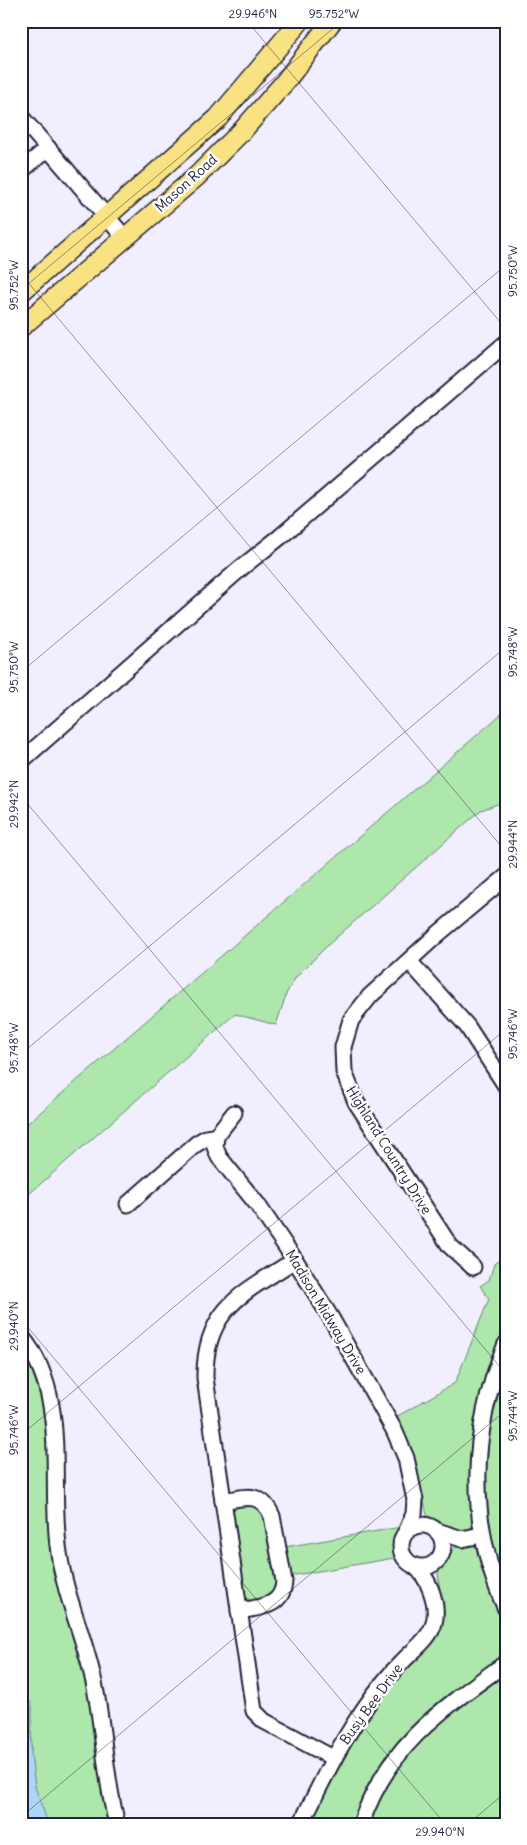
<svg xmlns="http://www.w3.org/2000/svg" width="527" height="1845" font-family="Delius,sans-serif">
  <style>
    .green { fill: #ade7ab; stroke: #688473 }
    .water { fill: #acd6f7; stroke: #758eac }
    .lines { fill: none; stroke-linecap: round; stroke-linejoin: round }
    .minor-casing { stroke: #22223b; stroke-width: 19 }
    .major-casing { stroke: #22223b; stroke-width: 22 }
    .minor { stroke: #fff; stroke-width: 15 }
    .major { stroke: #f8e281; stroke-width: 19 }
    .ticks { fill: none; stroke: #22223b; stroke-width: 1; stroke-opacity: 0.45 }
    .labels { text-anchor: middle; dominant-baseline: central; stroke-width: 5; stroke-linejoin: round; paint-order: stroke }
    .street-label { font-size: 14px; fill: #22223b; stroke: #fff }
    .neatline { fill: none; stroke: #22223b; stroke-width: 2 }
    .ticks-label { font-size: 12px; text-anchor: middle; fill: #22223b }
  </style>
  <rect width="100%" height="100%" fill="#f1eefd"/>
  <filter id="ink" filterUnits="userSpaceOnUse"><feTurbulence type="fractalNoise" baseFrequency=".02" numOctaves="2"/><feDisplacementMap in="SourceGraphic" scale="10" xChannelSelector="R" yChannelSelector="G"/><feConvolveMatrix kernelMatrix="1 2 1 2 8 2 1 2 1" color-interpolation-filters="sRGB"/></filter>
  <g filter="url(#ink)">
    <!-- green -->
    <g class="green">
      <path d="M506 710V801L481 810 330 943 296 977 287 992 276 1025 235 1014 21 1201V1129Z"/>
      <path d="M506 1254V1331L494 1357 480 1400 471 1455 474 1525 465 1532 443 1527 427 1515 413 1454 396 1417 455 1383 489 1299 480 1286 489 1280 494 1264Z"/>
      <path d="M21 1348C27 1355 29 1364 32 1372 56 1432 43 1496 53 1558 60 1601 77 1640 87 1682 98 1729 97 1777 110 1824H48L35 1787 31 1755 32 1705 21 1691Z"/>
      <path d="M506 1363V1590C477 1530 479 1423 506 1363Z"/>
      <path d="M254 1502 265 1508 280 1584 274 1596 254 1602 246 1598 244 1593 232 1515C235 1503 244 1504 254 1502Z"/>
      <path d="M407 1526 398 1541 400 1557 290 1576 285 1547Z"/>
      <path d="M467 1544H472L480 1551 506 1622V1654C465 1684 419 1712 390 1755 375 1775 366 1801 354 1824H308L347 1746 393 1680 437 1634 442 1623V1611L438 1573 450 1553 456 1547Z"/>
      <path d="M506 1671V1824H369C395 1749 446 1717 506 1671Z"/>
    </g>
    <!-- water -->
    <path class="water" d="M21 1691 32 1705 31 1755 35 1787 48 1824H21Z"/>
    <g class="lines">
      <defs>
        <g id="minor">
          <path d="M21 117 125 238"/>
          <path d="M21 171 48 148"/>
          <path d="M21 761 241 568 280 537 506 343"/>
          <path d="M409 961 467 1026 506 1086"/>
          <path d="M216 1136 215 1147 219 1157 257 1204 295 1260 331 1318 394 1430 406 1458 415 1500 414 1514 407 1530"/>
          <path d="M128 1204 196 1144 206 1138 216 1136 234 1113"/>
          <path d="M295 1260C243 1293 204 1309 205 1378L254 1711 264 1721 333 1758"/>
          <path d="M473 1267 450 1246 356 1102 344 1072 343 1047 351 1020 370 996 438 934 506 877"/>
          <path d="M21 1336C71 1396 48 1482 59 1553 65 1596 84 1636 93 1678 104 1726 104 1775 117 1824"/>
          <path d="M506 1344C470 1430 467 1523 506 1609"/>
          <path d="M223 1501C246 1497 261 1491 272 1516L284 1581C283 1607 260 1607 239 1611"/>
          <circle cx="422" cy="1546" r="21"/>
          <path d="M437 1531 462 1539 481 1535"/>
          <path d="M301 1824C323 1779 344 1735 374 1695 382 1684 391 1673 401 1663 412 1651 430 1639 434 1623 439 1604 428 1575 413 1565"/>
          <path d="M361 1824C387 1746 442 1709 506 1663"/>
        </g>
        <g id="major">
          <path d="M21 292 218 118 300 21"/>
          <path d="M21 327 196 177 242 131 284 83 332 21"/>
        </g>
      </defs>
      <!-- minor casing -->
      <use href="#minor" class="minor-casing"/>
      <!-- major casing -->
      <use href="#major" class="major-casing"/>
      <!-- minor -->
      <use href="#minor" class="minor"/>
      <!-- major -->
      <use href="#major" class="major"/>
    </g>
  </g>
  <!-- ticks -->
  <path class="ticks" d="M247 21 506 329M21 274 506 852M21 290 342 21M21 672 506 265M21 796 506 1374M21 1054 506 647M21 1319 445 1824M21 1435 506 1029M21 1817 506 1410M468 1824 506 1792"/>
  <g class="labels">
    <!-- street labels -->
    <g class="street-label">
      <text transform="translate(186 183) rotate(-42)">Mason Road</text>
      <text transform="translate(389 1150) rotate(58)">Highland Country Drive</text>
      <text transform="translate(326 1312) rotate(59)">Madison Midway Drive</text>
      <text transform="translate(371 1704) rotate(-54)">Busy Bee Drive</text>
    </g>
  </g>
  <!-- margin -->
  <rect width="527" height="1845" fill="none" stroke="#fff" stroke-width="55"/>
  <rect x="28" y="28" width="472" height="1790" class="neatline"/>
  <g class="ticks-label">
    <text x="253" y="18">29.946°N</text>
    <text x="334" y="18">95.752°W</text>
    <text transform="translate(513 271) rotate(-90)" y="4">95.750°W</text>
    <text transform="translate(14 285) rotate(-90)" y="4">95.752°W</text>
    <text transform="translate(513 652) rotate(-90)" y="4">95.748°W</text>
    <text transform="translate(14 667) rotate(-90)" y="4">95.750°W</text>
    <text transform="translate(14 804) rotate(-90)" y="4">29.942°N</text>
    <text transform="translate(513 844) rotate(-90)" y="4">29.944°N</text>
    <text transform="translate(513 1034) rotate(-90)" y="4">95.746°W</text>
    <text transform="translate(14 1048) rotate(-90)" y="4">95.748°W</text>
    <text transform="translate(14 1326) rotate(-90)" y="4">29.940°N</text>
    <text transform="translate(513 1416) rotate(-90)" y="4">95.744°W</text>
    <text transform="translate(14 1430) rotate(-90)" y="4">95.746°W</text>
    <text x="440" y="1836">29.940°N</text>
  </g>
</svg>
